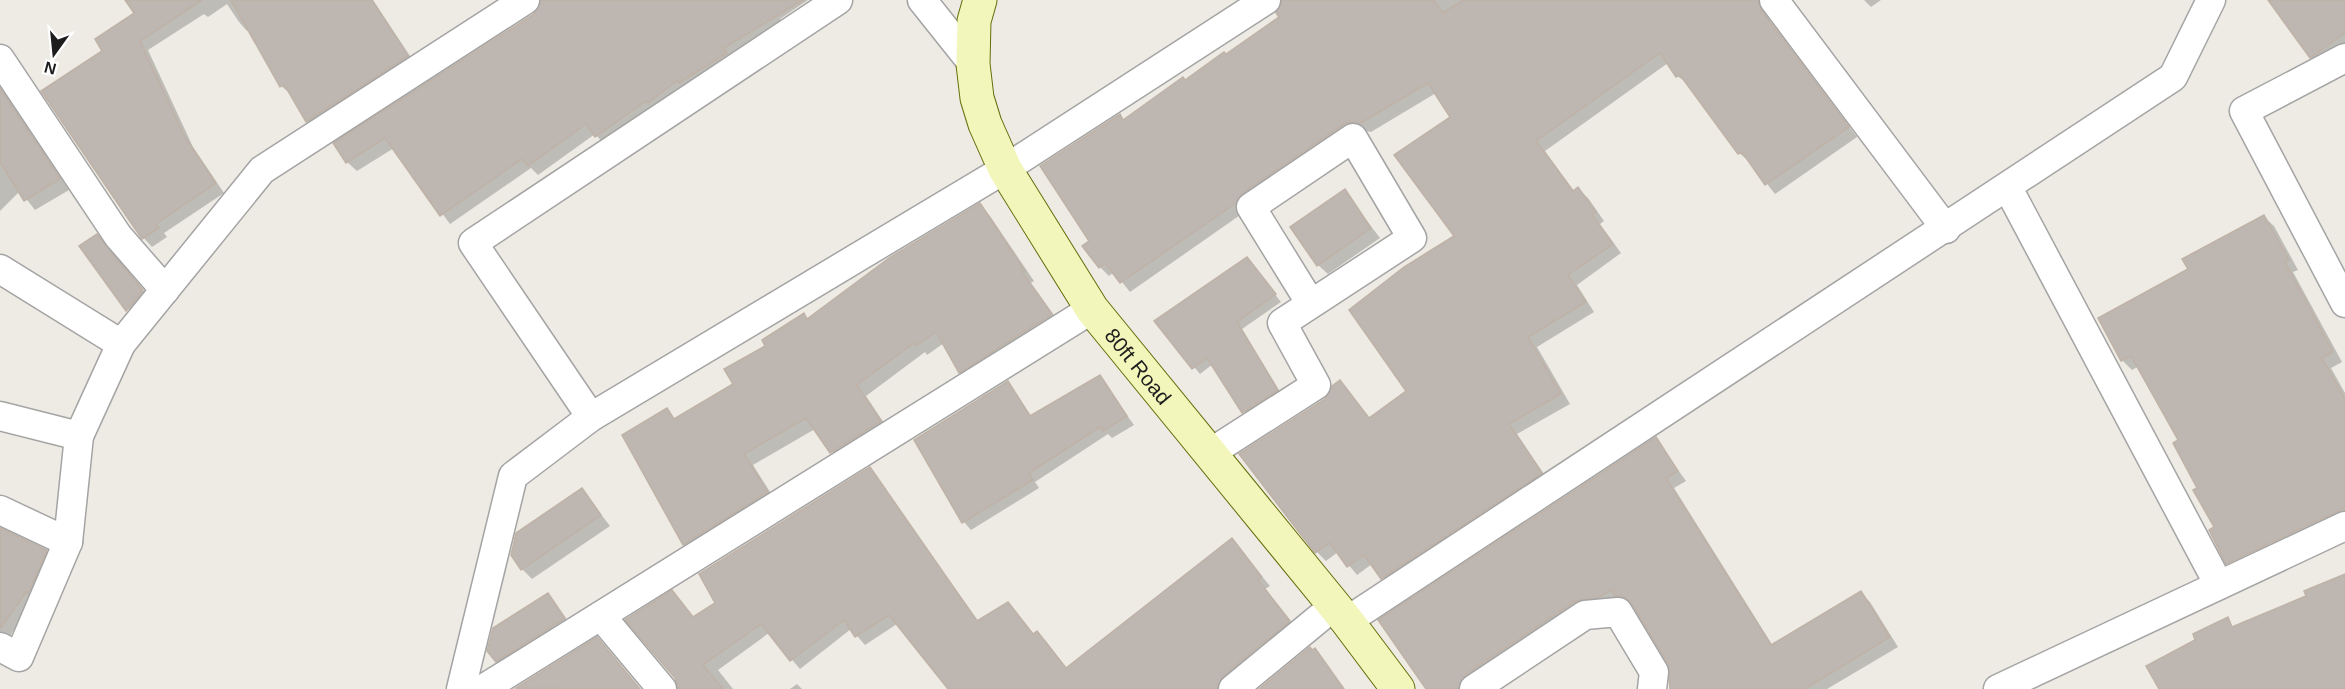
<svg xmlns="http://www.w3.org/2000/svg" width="2345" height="689" font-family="Helvetica,sans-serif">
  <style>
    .shadow { fill: #0003 }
    .building { fill: #beb6b0; stroke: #bfb2a7; stroke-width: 1.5 }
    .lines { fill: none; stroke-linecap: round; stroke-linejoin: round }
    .street-casing { stroke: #a4a4a4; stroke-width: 31 }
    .secondary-casing { stroke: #626e0b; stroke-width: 35 }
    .street { stroke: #fff; stroke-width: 28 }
    .secondary { stroke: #f2f6ba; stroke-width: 33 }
    .labels { text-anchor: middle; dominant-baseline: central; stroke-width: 4.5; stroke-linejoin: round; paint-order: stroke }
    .street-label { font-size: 21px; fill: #1d1d1d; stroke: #fff }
  </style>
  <rect width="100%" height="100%" fill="#eeebe4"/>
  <!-- shadow -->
  <g class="shadow">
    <path d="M127 0H373L416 65 316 130 307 121 291 94 281 86 249 30 247 31 239 22 227 4 208 17 204 14 148 50 193 147 224 193 164 233 167 237 152 247 132 225 43 91 104 51 136 13Z"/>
    <path d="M542 0H808L780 19 784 26 605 145 595 134 538 175 531 168 450 224 394 148 357 171 347 162 535 15Z"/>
    <path d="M1287 0H1770L1766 12 1770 21 1857 137 1775 194 1750 162 1739 153 1689 84 1677 76 1668 63 1545 151 1574 191 1578 189 1588 198 1604 221 1600 224 1621 253 1577 285 1594 312 1537 347 1570 404 1517 434 1550 483 1392 587 1372 564 1357 575 1338 552 1326 561 1317 552 1326 400 1340 382 1370 419 1408 392 1456 236 1452 117 1436 93 1371 132 1362 130 1130 292 1114 272 1109 276 1100 267 1091 242 1119 116 1124 121 1226 56 1281 17Z"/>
    <path d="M1864 0H1881L1871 7Z"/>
    <path d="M2270 0H2345V54L2324 69 2311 57Z"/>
    <path d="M0 86 69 190 35 210 20 191 0 211Z"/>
    <path d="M1344 191 1380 238 1328 274 1318 265Z"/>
    <path d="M979 205 990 216 1034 281 1031 283 1061 325 970 382 960 372 944 343 927 355 925 352 866 396 890 432 841 462 815 429 753 465 777 503 695 554 684 544 666 410 676 420 735 384 767 346 803 315 808 320Z"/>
    <path d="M2264 217 2274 226 2298 270 2293 272 2342 362 2331 368 2345 393V523L2237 572 2229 564 2325 518 2323 515 2229 561V564L2180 441 2139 366 2132 370 2122 360 2190 269Z"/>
    <path d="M106 245 152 301 137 320 81 247Z"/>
    <path d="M1247 259 1281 302 1242 329 1283 397 1250 418 1213 364 1200 374 1156 321Z"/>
    <path d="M1100 377 1134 425 1112 438 1108 434 1035 482 1039 488 971 530 964 522 1008 383 1032 417Z"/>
    <path d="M1656 439 1686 481 1674 488 1773 646 1861 593 1870 602 1898 647 1827 689H1671L1670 663 1633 606 1626 604 1470 689H1428Z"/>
    <path d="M869 469 979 622 1008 604 1034 635 1037 633 1046 641 1067 669 1232 540 1270 586 1265 589 1297 630 1228 689H950L921 656 897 624 865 645 851 629 800 669 769 633 718 670 733 689H679L672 592 694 618 717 603Z"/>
    <path d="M582 490 610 526 532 579 522 569Z"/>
    <path d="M0 530 46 551 54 560 34 599 8 639H0Z"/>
    <path d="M547 595 574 629 505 672 489 652Z"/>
    <path d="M597 639 640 689H516Z"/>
    <path d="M797 684 802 689H790Z"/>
  </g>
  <!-- building -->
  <g class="building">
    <path d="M125 0H202L140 41 185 137 216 183 156 224 159 228 142 239 41 91 102 51 95 39 134 13Z"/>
    <path d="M231 0H372L408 56 306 122 284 84 280 87Z"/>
    <path d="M541 0H803L724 48 727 53 679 83 677 81 648 103 646 101 595 137 586 124 528 166 522 159 440 216 385 138 346 163 333 143 534 14Z"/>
    <path d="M1282 0H1434L1443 13 1463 0H1758L1761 10 1849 127 1765 185 1742 152 1738 154 1680 75 1676 77 1660 53 1536 141 1573 191 1578 187 1596 212 1592 215 1613 244 1568 275 1586 302 1528 337 1561 394 1509 424 1542 473 1381 579 1364 555 1347 567 1330 543 1315 553 1239 454 1325 399 1332 386 1340 380 1369 418 1406 391 1349 310 1404 267 1454 236 1394 155 1450 117 1428 83 1361 123 1352 122 1344 124 1242 193 1236 203 1120 283 1105 263 1099 268 1082 246 1089 241 1040 166 1120 114 1123 120 1183 77 1185 80 1224 52 1226 54 1279 17 1276 13Z"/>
    <path d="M2268 0H2345V33L2310 58Z"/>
    <path d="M0 89 60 179 24 201 0 162Z"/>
    <path d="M1345 189 1371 228 1317 266 1290 227Z"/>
    <path d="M980 203 1025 271 1022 272 1052 314 959 373 936 332 916 346 914 343 857 385 881 421 830 453 806 418 744 454 768 492 683 545 622 435 667 408 674 419 733 384 724 369 765 346 762 340 804 313 807 319 889 258Z"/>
    <path d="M2264 215 2289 260 2285 262 2333 352 2322 358 2345 399V508L2226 564 2209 530 2214 527 2193 490 2197 488 2173 443 2178 440 2131 356 2121 361 2098 318 2188 269 2182 259Z"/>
    <path d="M97 234 143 290 126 311 79 246Z"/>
    <path d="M1247 257 1276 294 1237 322 1278 390 1242 413 1207 358 1192 369 1154 321Z"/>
    <path d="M1100 375 1127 416 1103 431 1100 427 1029 473 1033 480 962 523 914 440 1008 381 1030 416Z"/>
    <path d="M1656 437 1678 471 1666 478 1771 645 1861 591 1890 637 1805 689H1670L1668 664 1632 604 1625 597 1615 596 1611 590 1600 597 1576 601 1465 675 1458 689H1426L1378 620Z"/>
    <path d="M870 467 977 621 1008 602 1033 634 1037 631 1066 668 1232 538 1262 577 1258 580 1290 621 1223 676 1217 689H948L889 615 855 637 844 620 790 661 761 624 703 665 723 689H678L675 678 625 620 672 590 693 617 715 603 699 574Z"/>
    <path d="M582 488 601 515 521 570 511 555 516 533Z"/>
    <path d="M0 528 47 550 28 594 26 592 0 629Z"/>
    <path d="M2345 574V689H2159L2146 666 2195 640 2193 634 2228 617 2232 627 2306 596 2304 591Z"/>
    <path d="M548 593 565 618 496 662 487 651 493 628Z"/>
    <path d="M597 637 640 689 516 688Z"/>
    <path d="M1310 647 1312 650 1315 648 1344 689H1259Z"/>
  </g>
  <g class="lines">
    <defs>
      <g id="street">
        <path d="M922 0 973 64"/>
        <path d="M1774 0 1946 229"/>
        <path d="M2345 58 2244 111 2345 303"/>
        <path d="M0 59 118 236 165 290"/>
        <path d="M2008 188 2219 585"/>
        <path d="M0 269 121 344"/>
        <path d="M0 416 79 436"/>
        <path d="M591 417 473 243 838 0"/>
        <path d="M1210 453 1316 385 1282 323 1412 238 1353 138 1251 207 1311 304"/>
        <path d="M0 510 68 542"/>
        <path d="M601 616 662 689"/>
        <path d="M1347 621 2173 77 2211 0"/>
        <path d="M0 647 19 657 68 542 79 436 121 344 262 170 525 0"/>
        <path d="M461 689 513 476 591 417 1005 169 1266 0"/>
        <path d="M483 689 1092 309"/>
        <path d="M1233 689 1334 606"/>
        <path d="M1474 689 1585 615 1618 612 1654 672 1652 689"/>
        <path d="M1998 689 2345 526"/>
      </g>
      <g id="secondary">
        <path id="s1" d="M980 0 974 21 973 64 977 98 985 124 1005 169 1092 309 1347 621 1398 689"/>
      </g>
    </defs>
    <!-- street casing -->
    <use href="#street" class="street-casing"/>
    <!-- secondary casing -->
    <use href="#secondary" class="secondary-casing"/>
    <!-- street -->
    <use href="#street" class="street"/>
    <!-- secondary -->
    <use href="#secondary" class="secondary"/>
  </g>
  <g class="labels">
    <!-- street labels -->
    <g class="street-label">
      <text stroke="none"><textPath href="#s1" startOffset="414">80ft Road</textPath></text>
    </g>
  </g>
  <!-- north arrow -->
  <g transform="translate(54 54) rotate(195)" stroke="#ffffff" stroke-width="4.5" paint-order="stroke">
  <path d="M0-4.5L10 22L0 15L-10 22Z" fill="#1d1d1d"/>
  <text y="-9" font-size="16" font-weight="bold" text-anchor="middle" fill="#1d1d1d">N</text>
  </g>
</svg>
